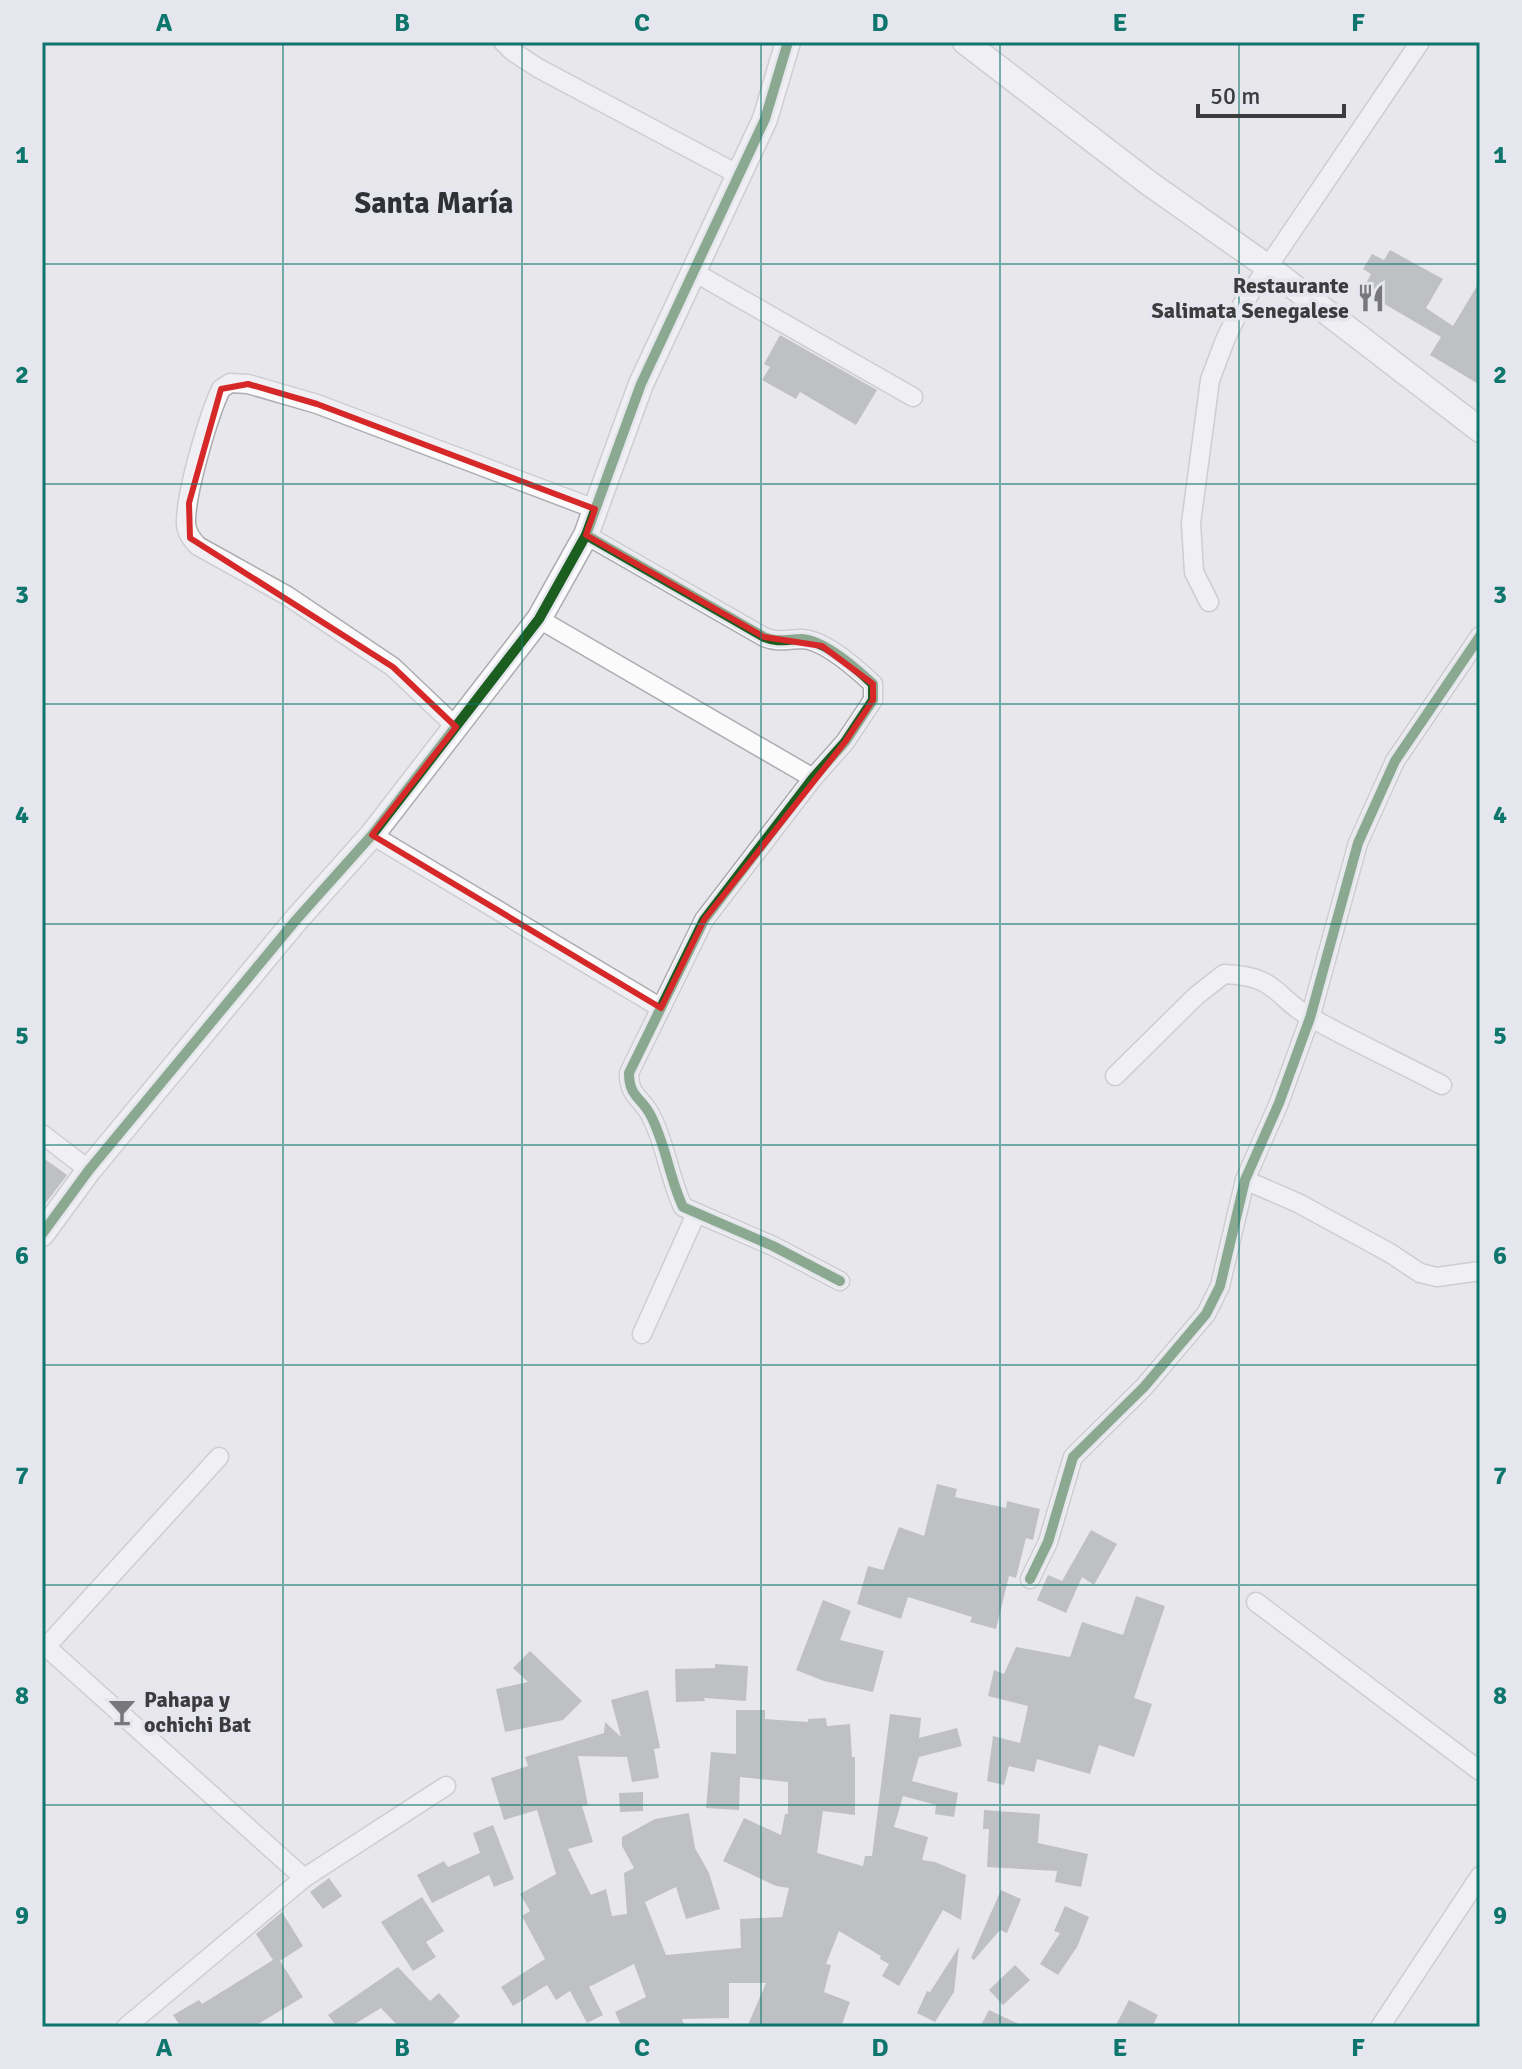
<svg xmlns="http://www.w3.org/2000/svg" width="1522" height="2069" font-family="Signika,sans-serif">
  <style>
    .building { fill: #8f9093 }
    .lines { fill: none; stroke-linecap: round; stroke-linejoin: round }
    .minor-casing { stroke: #adadb1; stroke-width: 21 }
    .tertiary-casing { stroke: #adadb1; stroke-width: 27 }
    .minor { stroke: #fbfbfc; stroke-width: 18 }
    .tertiary { stroke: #fbfbfc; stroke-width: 24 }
    .cycleway-casing { stroke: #e5e6ee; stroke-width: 15 }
    .cycleway { stroke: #1b5e20; stroke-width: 10 }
    .marked { fill: none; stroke: #d62828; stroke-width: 6; stroke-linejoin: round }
    .grid { fill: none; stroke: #0f766e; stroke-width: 2; stroke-opacity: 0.55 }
    .labels { text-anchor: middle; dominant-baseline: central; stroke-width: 8; stroke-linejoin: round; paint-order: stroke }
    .poi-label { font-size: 22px; font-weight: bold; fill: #3c3c3f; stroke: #e5e6ee; text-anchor: end }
    .district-label { font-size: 30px; font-weight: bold; fill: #303137; stroke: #e5e6ee }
    .neatline { fill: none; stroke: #0f766e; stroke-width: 3 }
    .grid-label { font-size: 26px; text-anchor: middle; font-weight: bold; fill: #0f766e }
  </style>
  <rect width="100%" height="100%" fill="#e7e7ec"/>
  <!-- building -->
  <g class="building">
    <path d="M1390 250 1443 279 1426 308 1453 326 1480 281V385L1430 355 1441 337 1362 291 1371 274 1363 269 1372 254 1384 260Z"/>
    <path d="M780 335 877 390 856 425 800 392 796 399 762 380 770 367 764 364Z"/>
    <path d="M42 1157 67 1175 42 1208Z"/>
    <path d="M937 1484 957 1489 955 1497 1006 1508 1007 1501 1040 1509 1033 1540 1026 1538 1016 1578 1009 1576 996 1629 970 1622 972 1617 908 1597 901 1619 857 1604 868 1566 883 1570 899 1527 924 1536Z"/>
    <path d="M1091 1530 1117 1544 1094 1585 1082 1577 1066 1613 1037 1600 1048 1575 1062 1581Z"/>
    <path d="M1136 1596 1165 1606 1134 1698 1152 1704 1134 1757 1099 1745 1090 1774 1037 1759 1034 1772 1009 1766 1004 1785 987 1781 993 1736 1020 1743 1028 1706 988 1696 994 1670 1004 1674 1016 1647 1070 1657 1082 1622 1123 1635Z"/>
    <path d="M823 1600 851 1611 840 1640 884 1651 873 1692 824 1681 796 1670Z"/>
    <path d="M530 1651 582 1701 563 1720 505 1732 496 1689 528 1682 513 1668Z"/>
    <path d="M715 1664 748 1666 746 1701 704 1698 705 1701 676 1702 675 1669 715 1668Z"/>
    <path d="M648 1690 660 1748 654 1749 659 1778 632 1782 627 1757 578 1756 588 1805 582 1806 593 1842 568 1849 591 1895 606 1889 612 1916 627 1914 624 1873 634 1868 622 1846V1837L655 1819 689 1813 695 1848 709 1873 720 1909 686 1919 676 1887 645 1902 666 1955 741 1948 740 1919 782 1917 789 1888 776 1886 723 1861 744 1818 781 1835 785 1814H788V1782L740 1777 739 1810 706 1808 711 1752 736 1754V1710H765V1719L808 1722V1719L826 1718 827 1726 850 1724 852 1757H855V1815L823 1811 817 1853 863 1866 865 1856H872L890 1714 921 1718 919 1738 957 1728 962 1746 919 1757 912 1781 958 1793 954 1817 935 1814 936 1805 903 1796 894 1827 928 1837 922 1860 935 1862 966 1875 961 1920 943 1910 899 1986 882 1976 889 1964 880 1959 881 1956 839 1931 826 1964 831 1965 824 1992 850 2002 841 2027H747L766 1983H729V2018L682 2019 684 2024 671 2027H622L615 2012 646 1997 634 1964 589 1987 603 2015 587 2023 570 1991 556 2000 547 1985 513 2006 501 1987 545 1959 522 1916 530 1911 520 1894 556 1874 537 1810 504 1820 491 1778 528 1766 525 1757 604 1733 605 1722 621 1737 611 1700Z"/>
    <path d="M643 1792V1811L620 1812 619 1793Z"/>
    <path d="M984 1810 1040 1814 1038 1843 1088 1854 1081 1887 1055 1882 1057 1871 987 1867 989 1829H983Z"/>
    <path d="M493 1825 514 1879 494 1887 489 1875 432 1903 417 1875 444 1861 448 1867 480 1853 473 1833Z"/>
    <path d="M329 1878 342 1896 323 1909 310 1892Z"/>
    <path d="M1001 1890 1021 1899 1007 1933 1000 1930 974 1960 971 1958Z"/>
    <path d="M422 1897 444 1931 426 1942 436 1957 413 1971 381 1922Z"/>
    <path d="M1065 1906 1089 1917 1077 1947 1058 1975 1040 1964 1060 1933 1054 1931Z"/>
    <path d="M282 1912 303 1946 280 1961 303 1997 253 2027H181L173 2015 199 2000 202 2004 273 1960 256 1934Z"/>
    <path d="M959 1947 954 1992 935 2022 917 2013 927 1991 930 1992Z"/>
    <path d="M1015 1965 1030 1980 1003 2005 989 1990Z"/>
    <path d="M398 1967 430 2001 439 1993 460 2016 449 2027H399L381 2008 350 2027H337L328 2015Z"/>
    <path d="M1129 2000 1158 2015 1152 2027H1115Z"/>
    <path d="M989 2010 1025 2027H980Z"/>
  </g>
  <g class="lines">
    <defs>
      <g id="minor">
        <path d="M503 42 512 51 538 68 741 176"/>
        <path d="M694 272 913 397"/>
        <path d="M586 535 764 637C778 643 788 639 802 639 825 640 857 669 873 684V700L845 742 813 778 704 920 629 1073C629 1098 642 1097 651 1116 666 1145 669 1177 683 1207L773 1246 840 1281"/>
        <path d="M1209 602 1194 572 1191 523 1210 380 1225 340 1242 305 1420 42"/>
        <path d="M539 619 813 778"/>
        <path d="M456 727 393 667 286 595 198 546C192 540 187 534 186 524 185 495 208 417 221 389L230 383 248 384 317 404 595 509"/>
        <path d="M372 835 661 1008"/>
        <path d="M1115 1076 1196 996 1224 974C1281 976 1274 999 1315 1020 1357 1043 1400 1063 1442 1085"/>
        <path d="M42 1134 89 1170"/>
        <path d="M1245 1180 1298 1203 1390 1253 1420 1273 1437 1277 1480 1271"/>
        <path d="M642 1334 696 1214"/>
        <path d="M1030 1579 1048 1542 1073 1457 1144 1387 1206 1314 1220 1286 1245 1180 1279 1103 1310 1018 1358 843 1395 761 1480 636"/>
        <path d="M1256 1602 1480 1771"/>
        <path d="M42 1643 304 1878"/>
        <path d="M46 1647 219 1457"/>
        <path d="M126 2027 304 1878 446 1786"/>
        <path d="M1380 2027 1480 1876"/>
      </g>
      <g id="tertiary">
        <path d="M965 42 1150 184 1268 267 1480 430"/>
        <path d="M42 1234 89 1170 296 920 372 835 539 619 586 535 641 384 765 119 788 42"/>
      </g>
    </defs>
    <!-- minor casing -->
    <use href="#minor" class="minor-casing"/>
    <!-- tertiary casing -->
    <use href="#tertiary" class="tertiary-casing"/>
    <!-- minor -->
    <use href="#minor" class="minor"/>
    <!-- tertiary -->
    <use href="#tertiary" class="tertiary"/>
    <defs>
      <g id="cycleway">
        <path d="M586 535 764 637C778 643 788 639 802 639 825 640 857 669 873 684V700L845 742 813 778 704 920 629 1073C629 1098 642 1097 651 1116 666 1145 669 1177 683 1207L773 1246 840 1281"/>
        <path d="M42 1234 89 1170 296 920 372 835 539 619 586 535 641 384 765 119 788 42"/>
        <path d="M1030 1579 1048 1542 1073 1457 1144 1387 1206 1314 1220 1286 1245 1180 1279 1103 1310 1018 1358 843 1395 761 1480 636"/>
      </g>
    </defs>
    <!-- cycleway casing -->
    <use href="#cycleway" class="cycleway-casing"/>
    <!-- cycleway -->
    <use href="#cycleway" class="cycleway"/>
  </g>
  <!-- marked area -->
  <path d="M0 0H1522V2069H0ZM248 384 317 404 595 509 586 535 764 637 822 646 873 684V700L845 742 704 920 661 1008 372 835 456 727 393 667 190 538 189 503 221 389Z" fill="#e7e7ec" fill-opacity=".55" fill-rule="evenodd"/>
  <path class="marked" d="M248 384 317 404 595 509 586 535 764 637 822 646 873 684V700L845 742 704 920 661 1008 372 835 456 727 393 667 190 538 189 503 221 389Z"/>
  <!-- grid -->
  <path class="grid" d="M283 42V2027M522 42V2027M761 42V2027M1000 42V2027M1239 42V2027M42 264H1480M42 484H1480M42 704H1480M42 924H1480M42 1145H1480M42 1365H1480M42 1585H1480M42 1805H1480"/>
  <!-- icons -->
  <defs>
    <symbol id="restaurant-bare" viewBox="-9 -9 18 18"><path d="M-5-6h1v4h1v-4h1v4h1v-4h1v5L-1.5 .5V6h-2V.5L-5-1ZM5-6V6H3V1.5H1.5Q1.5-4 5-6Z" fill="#78787c" stroke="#e5e6ee" stroke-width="2.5" paint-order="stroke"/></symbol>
    <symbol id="bar-bare" viewBox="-9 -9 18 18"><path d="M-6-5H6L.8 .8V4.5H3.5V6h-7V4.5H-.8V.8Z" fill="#78787c" stroke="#e5e6ee" stroke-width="2.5" paint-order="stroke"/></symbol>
  </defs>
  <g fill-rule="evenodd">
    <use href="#restaurant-bare" x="1351" y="278" width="40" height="40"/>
    <use href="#bar-bare" x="102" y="1692" width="40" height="40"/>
  </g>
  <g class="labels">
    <!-- poi labels -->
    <g class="poi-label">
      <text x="1349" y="285">Restaurante<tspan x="1349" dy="25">Salimata Senegalese</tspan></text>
      <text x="144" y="1699" text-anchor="start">Pahapa y<tspan x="144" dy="25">ochichi Bat</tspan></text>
    </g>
    <!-- district labels -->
    <g class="district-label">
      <text x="434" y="203">Santa María</text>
    </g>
  </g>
  <!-- border -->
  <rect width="1522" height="2069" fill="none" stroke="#e5e6ee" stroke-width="88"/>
  <!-- scale -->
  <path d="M1198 104v12h146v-12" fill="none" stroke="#3c3c3f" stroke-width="4"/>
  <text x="1210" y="104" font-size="24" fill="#3c3c3f" stroke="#e5e6ee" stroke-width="6" paint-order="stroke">50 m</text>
  <rect x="44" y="44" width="1434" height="1981" class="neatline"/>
  <g class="grid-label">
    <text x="164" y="31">A</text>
    <text x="402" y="31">B</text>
    <text x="642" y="31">C</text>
    <text x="880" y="31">D</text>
    <text x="1120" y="31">E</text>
    <text x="1358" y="31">F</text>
    <text x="22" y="163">1</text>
    <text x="1500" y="163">1</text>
    <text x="22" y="383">2</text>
    <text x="1500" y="383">2</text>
    <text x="22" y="603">3</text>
    <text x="1500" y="603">3</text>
    <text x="22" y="823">4</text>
    <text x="1500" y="823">4</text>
    <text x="22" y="1044">5</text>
    <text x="1500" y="1044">5</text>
    <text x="22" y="1264">6</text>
    <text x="1500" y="1264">6</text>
    <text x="22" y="1484">7</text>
    <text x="1500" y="1484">7</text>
    <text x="22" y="1704">8</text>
    <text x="1500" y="1704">8</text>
    <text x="22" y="1924">9</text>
    <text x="1500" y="1924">9</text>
    <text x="164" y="2056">A</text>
    <text x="402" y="2056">B</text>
    <text x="642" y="2056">C</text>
    <text x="880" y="2056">D</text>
    <text x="1120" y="2056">E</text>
    <text x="1358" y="2056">F</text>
  </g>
</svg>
